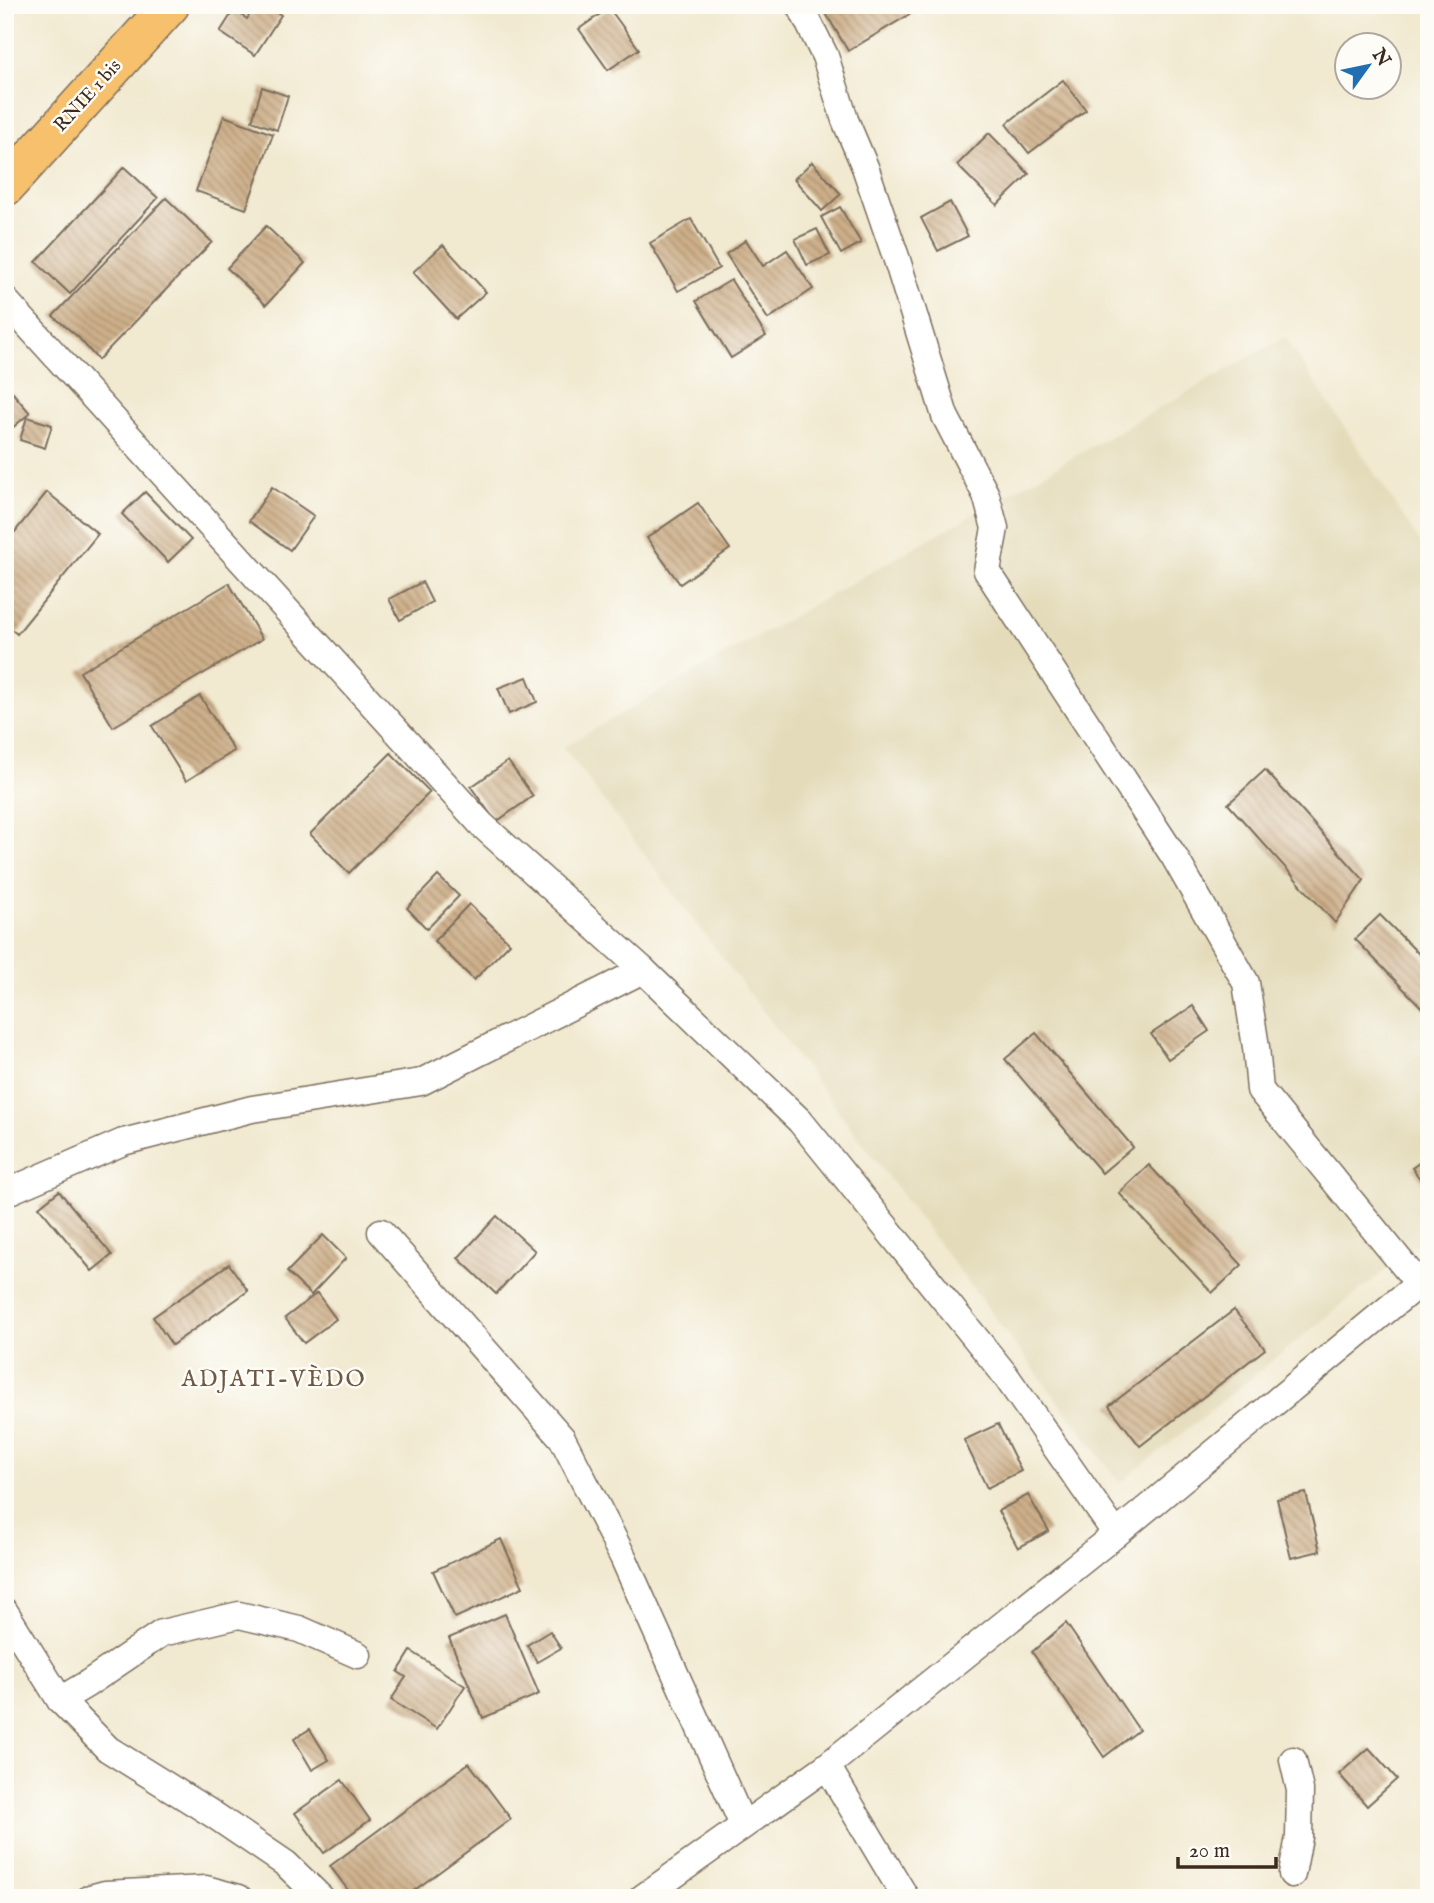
<svg xmlns="http://www.w3.org/2000/svg" width="1434" height="1903" font-family="'IM FELL English',serif">
  <style>
    .built { fill: #e4dbba }
    .building { fill: url(#building-back-hatch) }
    .lines { fill: none; stroke-linecap: round; stroke-linejoin: round }
    .street-casing { stroke: #7b6d5c; stroke-width: 29 }
    .primary-casing { stroke: #7b6d5c; stroke-width: 41 }
    .street { stroke: #fff; stroke-width: 26 }
    .primary { stroke: #f7c06c; stroke-width: 38 }
    .labels { text-anchor: middle; dominant-baseline: central; stroke-width: 5; stroke-linejoin: round; paint-order: stroke }
    .street-label { font-size: 19px; fill: #3b2a1e; stroke: #fdfcf7 }
    .quarter-label { font-size: 23px; letter-spacing: 2px; fill: #6e5944; stroke: #fdfcf7 }
  </style>
  <defs>
    <pattern id="building-back-hatch" width="6" height="6" patternUnits="userSpaceOnUse" patternTransform="scale(1.75)"><rect width="6" height="6" fill="#ceb08a"/><path d="M-1 5l2 2M0 0l6 6M5-1l2 2" fill="none" stroke="#a88f70"/></pattern>
  </defs>
  <rect width="100%" height="100%" fill="#fdfcf7"/>
  <filter id="ink" filterUnits="userSpaceOnUse"><feTurbulence type="fractalNoise" baseFrequency=".0143" numOctaves="2"/><feDisplacementMap in="SourceGraphic" scale="14" xChannelSelector="R" yChannelSelector="G"/><feConvolveMatrix kernelMatrix="1 2 1 2 8 2 1 2 1" color-interpolation-filters="sRGB"/></filter>
  <filter id="wash" filterUnits="userSpaceOnUse"><feTurbulence type="fractalNoise" baseFrequency=".00686" numOctaves="4" result="noise"/><feDisplacementMap in="SourceGraphic" scale="28" xChannelSelector="R" yChannelSelector="G"/><feGaussianBlur stdDeviation="1.57" result="paint"/><feColorMatrix in="noise" values="0 0 0 0 0 0 0 0 0 0 0 0 0 0 0 0 0 1.4 0 .05"/><feComposite in="paint" operator="in"/></filter>
  <g filter="url(#wash)">
    <rect width="100%" height="100%" fill="#f1e9d0"/>
    <!-- built -->
    <path class="built" d="M1285 337 1429 556V1235L1120 1483 563 747Z"/>
    <g id="blocks">
      <!-- building -->
      <g class="building">
        <path d="M256 5H266L281 15 255 55 220 32 234 10 247 19Z"/>
        <path d="M821 5H925L848 51Z"/>
        <path d="M609 8 639 49 608 70 579 29Z"/>
        <path d="M1063 80 1086 110 1029 153 1006 124Z"/>
        <path d="M262 87 288 96 277 130 252 121Z"/>
        <path d="M224 116 273 134 246 209 196 191Z"/>
        <path d="M989 133 1029 174 997 205 957 165Z"/>
        <path d="M812 162 841 194 822 211 794 179Z"/>
        <path d="M124 167 158 198 70 294 36 262Z"/>
        <path d="M166 198 212 242 98 360 78 337 53 316Z"/>
        <path d="M950 202 968 236 938 251 921 218Z"/>
        <path d="M840 207 861 243 841 254 821 217Z"/>
        <path d="M691 219 719 268 678 291 650 243Z"/>
        <path d="M266 226 305 263 266 305 227 268Z"/>
        <path d="M817 229 830 255 807 265 795 239Z"/>
        <path d="M746 240 763 266 787 250 813 289 768 319 726 254Z"/>
        <path d="M443 245 486 292 456 319 413 272Z"/>
        <path d="M731 280 766 336 731 358 696 301Z"/>
        <path d="M5 384 30 413 5 434Z"/>
        <path d="M27 417 52 425 45 448 20 440Z"/>
        <path d="M272 487 314 516 290 550 249 521Z"/>
        <path d="M47 492 98 534 17 634 5 624V544Z"/>
        <path d="M145 492 191 540 168 562 122 514Z"/>
        <path d="M698 503 730 549 680 584 647 538Z"/>
        <path d="M422 582 432 602 400 620 389 599Z"/>
        <path d="M229 583 262 639 113 727 80 672Z"/>
        <path d="M527 677 537 702 509 714 498 688Z"/>
        <path d="M200 696 234 751 186 781 152 726Z"/>
        <path d="M391 753 430 792 349 873 310 834Z"/>
        <path d="M508 761 533 796 496 822 471 787Z"/>
        <path d="M1265 770 1364 880 1335 923 1228 804Z"/>
        <path d="M438 876 459 896 427 929 407 908Z"/>
        <path d="M469 904 510 943 474 980 434 941Z"/>
        <path d="M1380 915 1429 964V1015L1355 939Z"/>
        <path d="M1193 1006 1209 1031 1168 1059 1151 1034Z"/>
        <path d="M1036 1033 1133 1147 1102 1173 1005 1059Z"/>
        <path d="M1429 1156V1191L1412 1168Z"/>
        <path d="M1149 1165 1242 1265 1212 1293 1119 1193Z"/>
        <path d="M59 1191 112 1255 92 1271 39 1207Z"/>
        <path d="M497 1216 535 1251 496 1294 458 1258Z"/>
        <path d="M323 1235 346 1258 311 1295 287 1272Z"/>
        <path d="M229 1264 248 1291 172 1345 153 1317Z"/>
        <path d="M317 1293 336 1319 304 1343 285 1318Z"/>
        <path d="M1234 1310 1265 1349 1140 1446 1109 1406Z"/>
        <path d="M998 1424 1021 1471 987 1488 964 1440Z"/>
        <path d="M1306 1493 1320 1551 1291 1558 1277 1499Z"/>
        <path d="M1028 1495 1049 1531 1018 1548 998 1511Z"/>
        <path d="M501 1539 523 1587 455 1618 433 1571Z"/>
        <path d="M505 1614 539 1694 483 1718 449 1638Z"/>
        <path d="M1066 1623 1139 1730 1104 1757 1032 1652Z"/>
        <path d="M550 1631 561 1648 537 1662 527 1645Z"/>
        <path d="M411 1651 465 1686 437 1729 391 1700 406 1677 398 1672Z"/>
        <path d="M310 1729 329 1760 312 1770 294 1739Z"/>
        <path d="M1369 1748 1397 1779 1367 1806 1339 1774Z"/>
        <path d="M469 1763 511 1819 404 1898H354L330 1866Z"/>
        <path d="M342 1780 370 1820 324 1853 295 1813Z"/>
      </g>
    </g>
  </g>
  <g filter="url(#ink)">
    <use href="#blocks" fill-opacity="0" stroke="#7b6d5c" stroke-width="2"/>
    <g class="lines">
      <defs>
        <g id="street">
          <path d="M800 5 825 56 845 120 865 167 897 260 945 416 986 495 995 528 987 571 1175 858 1246 983 1256 1047 1260 1090 1419 1284"/>
          <path d="M5 300 482 825 643 970 800 1121 1003 1372 1116 1534"/>
          <path d="M5 1193 123 1142 252 1109 421 1082 643 970"/>
          <path d="M381 1232 562 1438 623 1557 743 1825"/>
          <path d="M5 1612 60 1700 108 1749 214 1815 286 1864 321 1898"/>
          <path d="M60 1700 87 1684 162 1633 239 1615 299 1629 358 1655"/>
          <path d="M827 1766 906 1898"/>
          <path d="M1292 1874 1299 1837 1300 1790 1293 1760"/>
          <path d="M90 1898 105 1894 206 1889 239 1898"/>
          <path d="M642 1898 827 1766 1116 1534 1429 1275"/>
        </g>
        <path id="primary" d="M5 187 170 5"/>
      </defs>
      <!-- street casing -->
      <use href="#street" class="street-casing"/>
      <!-- primary casing -->
      <use href="#primary" class="primary-casing"/>
      <!-- street -->
      <use href="#street" class="street"/>
      <!-- primary -->
      <use href="#primary" class="primary"/>
    </g>
  </g>
  <g class="labels">
    <!-- street labels -->
    <g class="street-label">
      <text transform="translate(88 96) rotate(-48)">RNIE 1 bis</text>
    </g>
    <!-- quarter labels -->
    <g class="quarter-label">
      <text x="274" y="1379">ADJATI-VÈDO</text>
    </g>
  </g>
  <!-- margin -->
  <rect width="1434" height="1903" fill="none" stroke="#fdfcf7" stroke-width="28"/>
  <!-- north arrow -->
  <g transform="translate(1368 66) rotate(57)"><circle r="33" fill="#fdfcf7" stroke="#afa8a0" stroke-width="2"/>
  <path d="M0-5L12 26L0 18L-12 26Z" fill="#1f6fb2"/>
  <text y="-10" font-size="19" font-weight="bold" text-anchor="middle" fill="#3b2a1e">N</text>
  </g>
  <!-- scale -->
  <path d="M1178 1857v10h98v-10" fill="none" stroke="#3b2a1e" stroke-width="3.5"/>
  <text x="1189" y="1857" font-size="21" fill="#3b2a1e" stroke="#fdfcf7" stroke-width="5" paint-order="stroke">20 m</text>
</svg>
